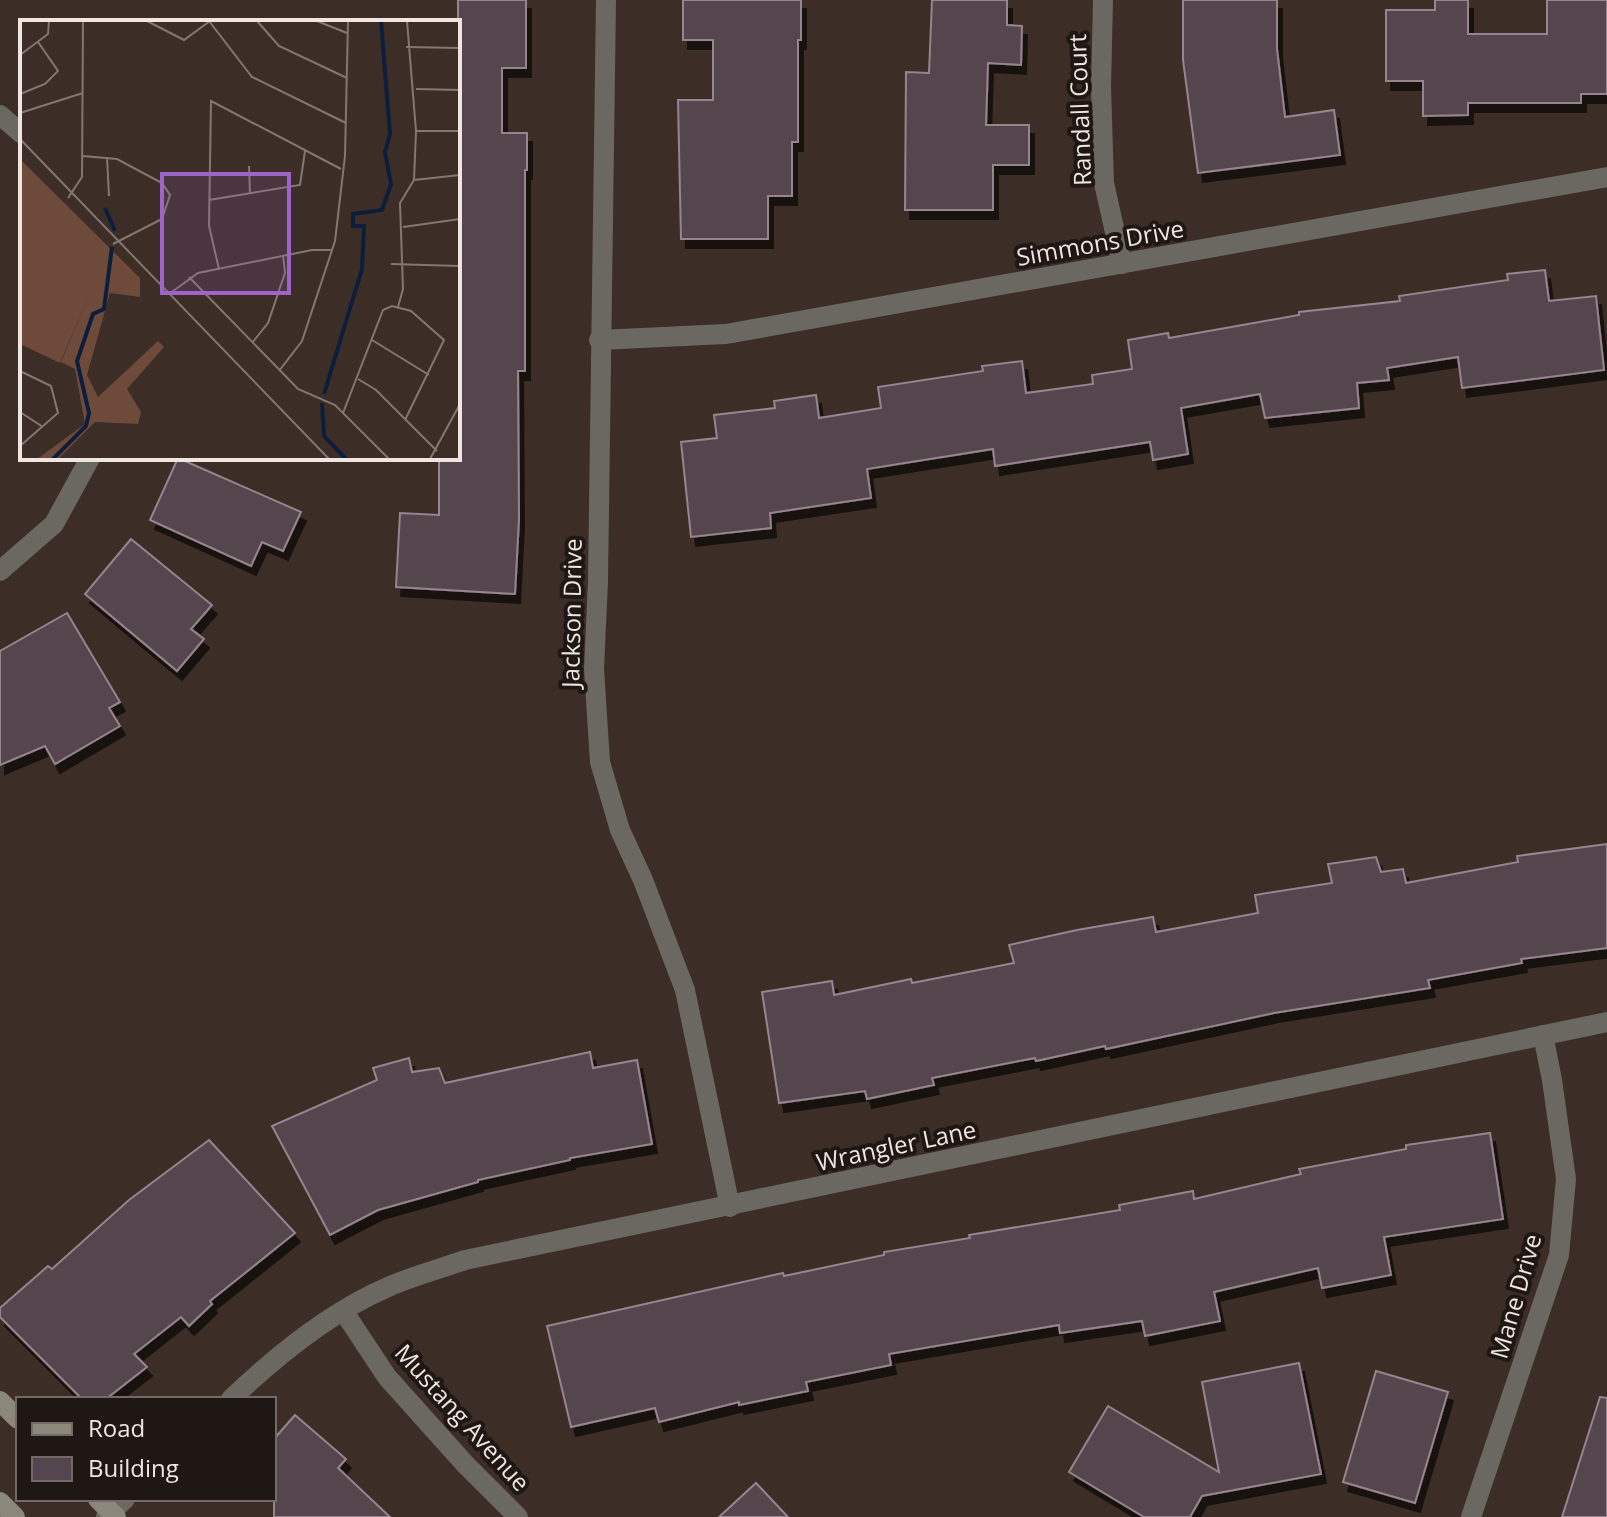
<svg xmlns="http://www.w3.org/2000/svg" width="1607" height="1517" font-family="'Open Sans',sans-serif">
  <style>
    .building { fill: #55454e; stroke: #96848e; stroke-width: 2; filter: url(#shadow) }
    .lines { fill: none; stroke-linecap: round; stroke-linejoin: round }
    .street { stroke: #6b6861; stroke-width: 20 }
    .secondary { stroke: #8b877b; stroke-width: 20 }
    .labels { text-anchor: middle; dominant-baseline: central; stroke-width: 8; stroke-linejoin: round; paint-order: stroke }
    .street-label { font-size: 24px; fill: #f0e6e1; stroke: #1e1714 }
    .inset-river { fill: none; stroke: #0d1e3d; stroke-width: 4 }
    .inset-road { fill: none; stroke: #847771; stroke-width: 2 }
    .view { fill: #9e64c9; fill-opacity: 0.15; stroke: #9e64c9; stroke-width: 4 }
    .inset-edge { fill: none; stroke: #f0e6e1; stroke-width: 4 }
  </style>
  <defs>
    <filter id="shadow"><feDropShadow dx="5" dy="9" stdDeviation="0" flood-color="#0009"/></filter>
  </defs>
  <rect width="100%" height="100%" fill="#3c2d26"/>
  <!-- building -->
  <g class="building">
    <path d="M458 0H526V68H502V133H527V170H525V371H518L519 519 515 594 396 587 400 513 439 515V458H458Z"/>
    <path d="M683 0H801V40H798V142H792V196H768V239H681L678 100H713V40H683Z"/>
    <path d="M932 0H1007V25L1022 26 1021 65 988 63 986 125H1029V165H993V210H905L906 72 929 73Z"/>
    <path d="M1183 0H1277V49L1285 117 1334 110 1340 155 1198 173 1183 60Z"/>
    <path d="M1435 0H1468V34H1547V0H1607V94H1581V103H1468V115L1423 116V81H1386V10H1435Z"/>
    <path d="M1545 270 1549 301 1596 296 1604 370 1462 388 1458 357 1387 368 1389 380 1357 383 1359 408 1265 418 1260 394 1181 408 1188 454 1153 460 1150 442 995 466 993 449 867 469 871 498 770 513 771 528 691 537 681 442 717 438 714 415 775 408 774 401 816 395 819 418 881 408 878 387 983 371 982 366 1022 361 1026 393 1093 384 1092 375 1132 369 1128 340 1168 333 1169 338 1299 315V312L1400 301 1399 296 1508 280 1507 274Z"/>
    <path d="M178 458 301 512 283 551 262 542 251 566 150 520Z"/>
    <path d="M131 539 212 605 191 629 204 639 177 671 85 594Z"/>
    <path d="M67 613 120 702 109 708 120 726 55 764 45 746 0 765V651Z"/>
    <path d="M1607 844V948L1521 959 1522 963 1428 980 1430 988 1274 1013 1106 1049 1105 1046 1036 1061 1035 1058 932 1078 934 1085 867 1099 865 1091 779 1103 762 992 832 981 834 995 911 979 912 983 1014 963 1009 945 1077 930 1153 917 1156 932 1258 913 1255 895 1332 883 1328 864 1376 857 1381 872 1403 869 1406 883 1518 862 1517 856Z"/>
    <path d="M590 1052 593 1068 637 1060 652 1144 570 1158V1160L478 1180V1182L378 1210 330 1235 272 1126 377 1080 373 1068 409 1058 412 1072 439 1068 445 1083Z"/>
    <path d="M1490 1133 1503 1219 1384 1237 1391 1275 1322 1288 1318 1268 1214 1292 1220 1321 1145 1336 1142 1321 1060 1333 1059 1325 889 1354 891 1365 806 1382 808 1391 739 1405V1402L659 1422 655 1408 571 1427 547 1326 783 1273 784 1276 884 1255V1252L970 1238 969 1235 1120 1210 1119 1205 1193 1191 1194 1199 1301 1174 1299 1169 1406 1149V1145Z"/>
    <path d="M209 1140 295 1233 210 1301 212 1304 189 1326 181 1317 134 1354 147 1367 106 1399H82L0 1317V1308L48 1266 52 1269 129 1200Z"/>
    <path d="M1299 1363 1321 1474 1202 1496 1190 1517H1144L1069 1472 1108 1406 1219 1472 1202 1382Z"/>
    <path d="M1376 1371 1448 1392 1415 1503 1343 1482Z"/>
    <path d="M1600 1397 1607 1398V1517H1562Z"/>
    <path d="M295 1415 346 1459 338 1468 390 1517H274V1439Z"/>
    <path d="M756 1483 788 1517H719Z"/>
  </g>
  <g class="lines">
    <!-- street -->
    <g class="street">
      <path d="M606 0 598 581 594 669 600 762 620 830 643 880 685 990 730 1207"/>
      <path d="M1103 0 1101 87 1104 183 1122 264"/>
      <path d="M0 115 22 134"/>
      <path d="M599 340 726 334 1607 177"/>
      <path d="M0 571 54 524 90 458"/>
      <path d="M344 1312 387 1377 465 1464 518 1517"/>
      <path d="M231 1399C276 1356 330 1312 388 1287 413 1276 440 1269 465 1260L1607 1022"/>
      <path d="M106 1517 125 1499"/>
      <path d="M1471 1517 1559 1255 1566 1179 1552 1080 1543 1035"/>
    </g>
    <!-- secondary -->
    <g class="secondary">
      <path d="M0 1401 18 1419"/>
      <path d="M98 1499 116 1517"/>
      <path d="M0 1502 15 1517"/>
    </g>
  </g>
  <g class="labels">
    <!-- street labels -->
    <g class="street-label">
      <text transform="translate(1079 110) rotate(-92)">Randall Court</text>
      <text transform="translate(1100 242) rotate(-10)">Simmons Drive</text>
      <text transform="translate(571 613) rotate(-89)">Jackson Drive</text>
      <text transform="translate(896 1145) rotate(-12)">Wrangler Lane</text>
      <text transform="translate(1515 1296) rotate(-74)">Mane Drive</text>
      <text transform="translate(463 1417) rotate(48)">Mustang Avenue</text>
    </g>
  </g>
  <!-- overview -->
  <g transform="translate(20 20)">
    <rect width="440" height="440" fill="#3c2d26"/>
    <path d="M0 139 120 258V277L90 273 67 355 78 377 138 321 144 327 107 369 121 392 118 404 75 402 38 439H17L65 404 55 349 41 342 69 275 40 343 0 324Z" fill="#6d4a39"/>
    <path class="inset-river" d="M85 188 95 211M304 374 342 249 344 206H333V194L362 190 371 164 365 132 370 114 361 1M302 383 304 416 326 439M33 439 66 406 69 393 57 341 73 294 84 289 92 227"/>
    <path class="inset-road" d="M127 1 164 20 190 1M189 1 232 57 326 103M237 1 259 26 327 58M297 1 327 13M386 27 440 28M0 35 28 14 29 1M396 69 440 70M0 74 25 64 38 51 18 22M0 93 63 73M396 111H440M0 119 309 439M63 136 97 139 142 163 150 175 142 199 93 224M87 137 89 176M229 146 230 174M394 160 440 155M48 178 62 157 63 1M189 180 280 165 285 131M383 207 440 199M371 244 440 246M199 249 189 206 191 81 321 149M169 257 278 369 315 385 369 439M149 274 178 253 292 230H313M378 287 383 269 380 183 394 160 396 111 387 1M352 320 409 355M232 323 248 303 265 253 263 235M0 351 31 366 38 393 0 426M259 351 282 321 315 221 325 136 328 1M338 359 356 370 417 431M0 392 23 407M323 393 363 290 372 286 391 291 424 320 385 400M410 439 440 384"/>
    <path class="view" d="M142 154H269V273H142Z"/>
    <rect width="440" height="440" class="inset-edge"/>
  </g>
  <!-- legend -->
  <rect x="16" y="1397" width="260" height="104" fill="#1e1714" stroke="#726a66" stroke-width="2"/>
  <rect x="32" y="1423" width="40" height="12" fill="#8b877b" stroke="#726a66" stroke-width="2"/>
  <text x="88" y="1437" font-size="24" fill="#f0e6e1">Road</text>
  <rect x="32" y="1457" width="40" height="24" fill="#55454e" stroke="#726a66" stroke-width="2"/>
  <text x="88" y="1477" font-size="24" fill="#f0e6e1">Building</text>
</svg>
